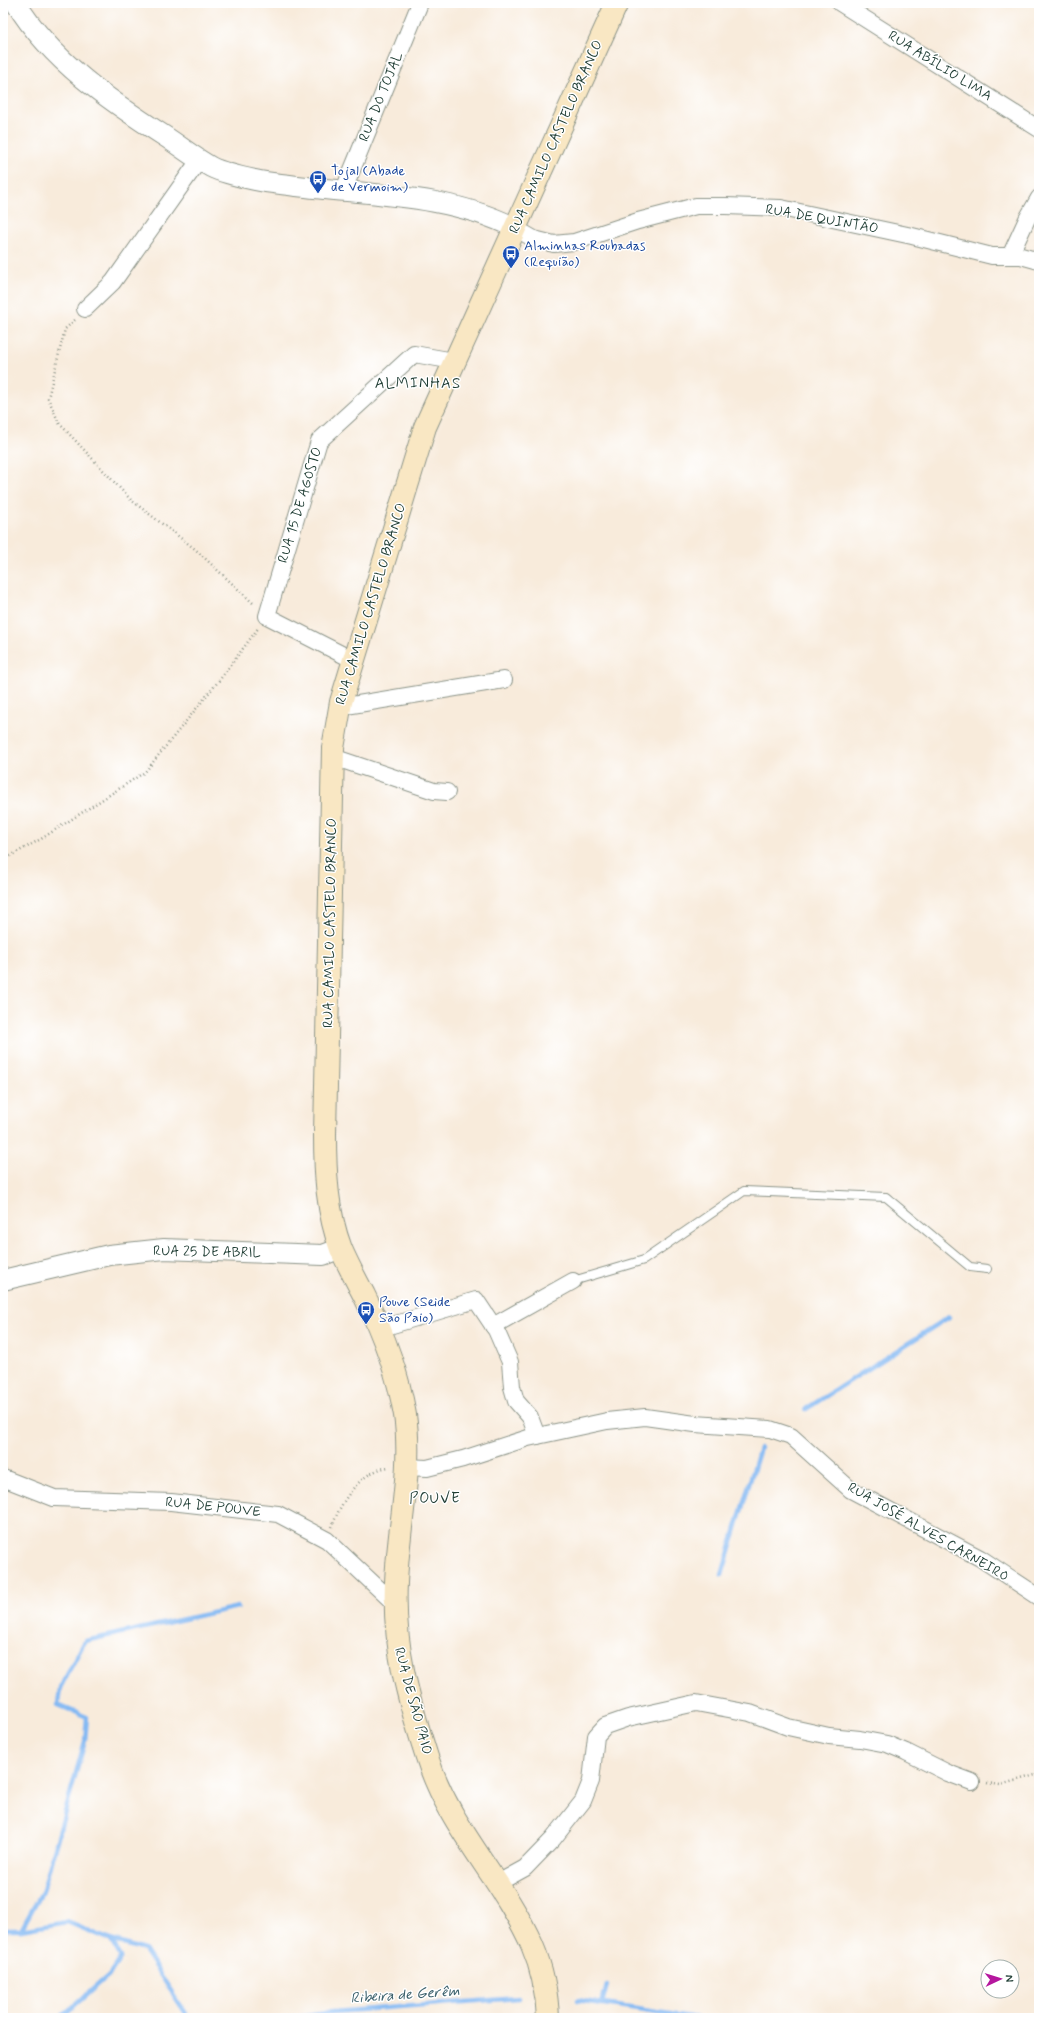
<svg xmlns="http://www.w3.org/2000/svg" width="1042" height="2021" font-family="Mynerve,sans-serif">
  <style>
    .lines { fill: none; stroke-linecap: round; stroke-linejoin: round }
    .stream { stroke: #84b9f3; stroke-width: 4.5 }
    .service-casing { stroke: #8c9488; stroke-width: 10 }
    .minor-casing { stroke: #8c9488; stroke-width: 18 }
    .tertiary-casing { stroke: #8c9488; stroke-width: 22 }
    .secondary-casing { stroke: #8c9488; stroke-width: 24 }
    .path { stroke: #8c9488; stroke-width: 2.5; stroke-dasharray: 1 3; stroke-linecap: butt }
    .service { stroke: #fff; stroke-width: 8 }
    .minor { stroke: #fff; stroke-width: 16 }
    .tertiary { stroke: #fff; stroke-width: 20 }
    .secondary { stroke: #f9e7c3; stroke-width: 22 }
    .labels { text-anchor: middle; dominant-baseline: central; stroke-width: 3; stroke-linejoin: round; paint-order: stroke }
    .street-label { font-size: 14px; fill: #1f3d34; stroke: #fff }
    .transit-label { font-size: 14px; fill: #164399; stroke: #fff; text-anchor: start }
    .neighbourhood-label { font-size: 15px; letter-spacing: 1px; fill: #1f3d34; stroke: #fff }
    .water-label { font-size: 15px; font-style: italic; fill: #3d626d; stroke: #fff }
  </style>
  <rect width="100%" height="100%" fill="#fff"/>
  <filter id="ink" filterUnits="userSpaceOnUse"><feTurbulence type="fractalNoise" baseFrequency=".025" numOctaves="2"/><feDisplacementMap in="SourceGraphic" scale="8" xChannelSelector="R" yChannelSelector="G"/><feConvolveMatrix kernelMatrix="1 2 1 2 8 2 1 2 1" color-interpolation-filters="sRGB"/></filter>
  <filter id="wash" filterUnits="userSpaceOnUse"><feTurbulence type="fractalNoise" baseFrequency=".012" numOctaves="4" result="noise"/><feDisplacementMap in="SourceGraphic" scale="16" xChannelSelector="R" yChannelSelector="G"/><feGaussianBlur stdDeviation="0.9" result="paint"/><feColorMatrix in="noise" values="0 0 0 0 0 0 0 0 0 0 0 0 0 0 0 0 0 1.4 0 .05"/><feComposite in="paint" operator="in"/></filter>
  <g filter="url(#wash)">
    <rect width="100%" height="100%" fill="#f8ebdb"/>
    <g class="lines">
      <!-- stream -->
      <g class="stream">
        <path d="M806 1409 949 1317"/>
        <path d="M722 1575 760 1448"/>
        <path d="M3 1930H21L67 1922 111 1940 144 1950 189 2018"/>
        <path d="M21 1930 43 1890 85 1741 87 1717 58 1705 60 1688 85 1641 238 1607"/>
        <path d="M577 2000 697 2018"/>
        <path d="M602 2004 607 1985"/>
        <path d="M60 2018 109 1975 121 1957 111 1940"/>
        <path d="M294 2018 333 2012 518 1998"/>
      </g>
    </g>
  </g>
  <g filter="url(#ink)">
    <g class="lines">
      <defs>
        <path id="service" d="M573 1281 644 1260 744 1191 886 1197 970 1267 987 1269"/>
        <g id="minor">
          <path d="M840 3 1039 129"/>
          <path d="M343 192 420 3"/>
          <path d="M515 228 534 239 554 244 574 242 638 221 696 206H725L781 208 912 236 992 256H1021L1039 261"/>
          <path d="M1010 256 1027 219 1039 198"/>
          <path d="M85 309 113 282 200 159"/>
          <path d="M353 660 267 616 319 441 414 354 454 361"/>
          <path d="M340 707 504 680"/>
          <path d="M333 757 434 791 447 792"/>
          <path d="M493 1326 573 1281"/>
          <path d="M379 1329 476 1300 496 1330 510 1362 512 1387 516 1401 530 1417 537 1436"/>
          <path d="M407 1467 427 1468 463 1459 528 1438 607 1421 645 1417 695 1424 770 1429 791 1436 851 1490 980 1558 1039 1597"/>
          <path d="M3 1478 54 1498 171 1502 278 1514 327 1540 395 1604"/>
          <path d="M496 1884 525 1868 553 1839 583 1801 591 1781 596 1736 605 1726 628 1718 696 1703 750 1713 788 1727 829 1736 860 1739 887 1744 906 1752 948 1773 972 1782"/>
        </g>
        <g id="tertiary">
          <path d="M16 3C51 61 110 101 166 137 181 147 195 158 211 167 223 173 241 177 255 180 268 183 283 184 297 186 369 195 449 194 515 228"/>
          <path d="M3 1280 109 1255 164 1249 323 1255 341 1248"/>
        </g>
        <path id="secondary" d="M548 2018C547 1993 542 1968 532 1945 503 1879 449 1828 427 1757 408 1698 393 1646 396 1583 398 1527 413 1471 405 1415 398 1373 383 1333 364 1295 356 1280 348 1265 341 1249 327 1212 325 1173 325 1134L333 748 341 702 425 427 617 3"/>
      </defs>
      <!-- service casing -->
      <use href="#service" class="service-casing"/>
      <!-- minor casing -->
      <use href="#minor" class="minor-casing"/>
      <!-- tertiary casing -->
      <use href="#tertiary" class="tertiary-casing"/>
      <!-- secondary casing -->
      <use href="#secondary" class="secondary-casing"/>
      <!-- path -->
      <g class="path">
        <path d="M75 320 65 329 48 398 59 423 131 500 195 549 254 604"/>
        <path d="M3 860 41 839 145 772 221 678 259 627"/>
        <path d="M332 1527C341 1501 360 1471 389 1467"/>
        <path d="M987 1783 1000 1785 1039 1774"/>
      </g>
      <!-- service -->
      <use href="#service" class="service"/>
      <!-- minor -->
      <use href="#minor" class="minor"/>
      <!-- tertiary -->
      <use href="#tertiary" class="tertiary"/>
      <!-- secondary -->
      <use href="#secondary" class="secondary"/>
    </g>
  </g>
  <!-- icons -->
  <defs>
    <symbol id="bus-pin" viewBox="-11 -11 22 30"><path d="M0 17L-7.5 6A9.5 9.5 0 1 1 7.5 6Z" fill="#1a4fb4" stroke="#fff"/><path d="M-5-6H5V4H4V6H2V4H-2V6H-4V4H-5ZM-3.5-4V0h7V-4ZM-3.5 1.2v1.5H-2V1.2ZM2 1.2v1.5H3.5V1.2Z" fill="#fff"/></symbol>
  </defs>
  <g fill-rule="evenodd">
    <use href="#bus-pin" x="308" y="169" width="20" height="27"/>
    <use href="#bus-pin" x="501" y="244" width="20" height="27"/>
    <use href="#bus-pin" x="356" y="1300" width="20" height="27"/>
  </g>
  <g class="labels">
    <!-- street labels -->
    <g class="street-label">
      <text transform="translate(940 66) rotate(32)">RUA ABÍLIO LIMA</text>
      <text transform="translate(381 97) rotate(-68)">RUA DO TOJAL</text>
      <text transform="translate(556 137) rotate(-66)">RUA CAMILO CASTELO BRANCO</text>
      <text transform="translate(822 219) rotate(10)">RUA DE QUINTÃO</text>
      <text transform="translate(300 505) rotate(-73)">RUA 15 DE AGOSTO</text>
      <text transform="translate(371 604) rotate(-73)">RUA CAMILO CASTELO BRANCO</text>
      <text transform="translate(330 923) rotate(-89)">RUA CAMILO CASTELO BRANCO</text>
      <text transform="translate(207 1252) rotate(1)">RUA 25 DE ABRIL</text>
      <text transform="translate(213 1507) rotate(6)">RUA DE POUVE</text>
      <text transform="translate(928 1532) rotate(30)">RUA JOSÉ ALVES CARNEIRO</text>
      <text transform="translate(413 1701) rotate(75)">RUA DE SÃO PAIO</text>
    </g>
    <!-- transit labels -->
    <g class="transit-label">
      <text x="331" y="171">Tojal (Abade<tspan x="331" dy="16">de Vermoim)</tspan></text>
      <text x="524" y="246">Alminhas Roubadas<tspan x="524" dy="16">(Requião)</tspan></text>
      <text x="379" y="1302">Pouve (Seide<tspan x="379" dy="16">São Paio)</tspan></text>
    </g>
    <!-- neighbourhood labels -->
    <g class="neighbourhood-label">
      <text x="418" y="384">ALMINHAS</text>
      <text x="435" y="1499">POUVE</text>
    </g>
    <!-- water labels -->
    <g class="water-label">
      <text transform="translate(405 1995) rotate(-4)">Ribeira de Gerêm</text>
    </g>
  </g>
  <!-- margin -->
  <rect width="1042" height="2021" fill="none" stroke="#fff" stroke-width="16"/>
  <!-- north arrow -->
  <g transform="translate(1000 1979) rotate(86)"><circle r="19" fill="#ffffff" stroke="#a5b1ae"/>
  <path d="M0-3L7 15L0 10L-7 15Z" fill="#b5179e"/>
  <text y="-6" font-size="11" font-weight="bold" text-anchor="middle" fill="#1f3d34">N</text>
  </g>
</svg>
